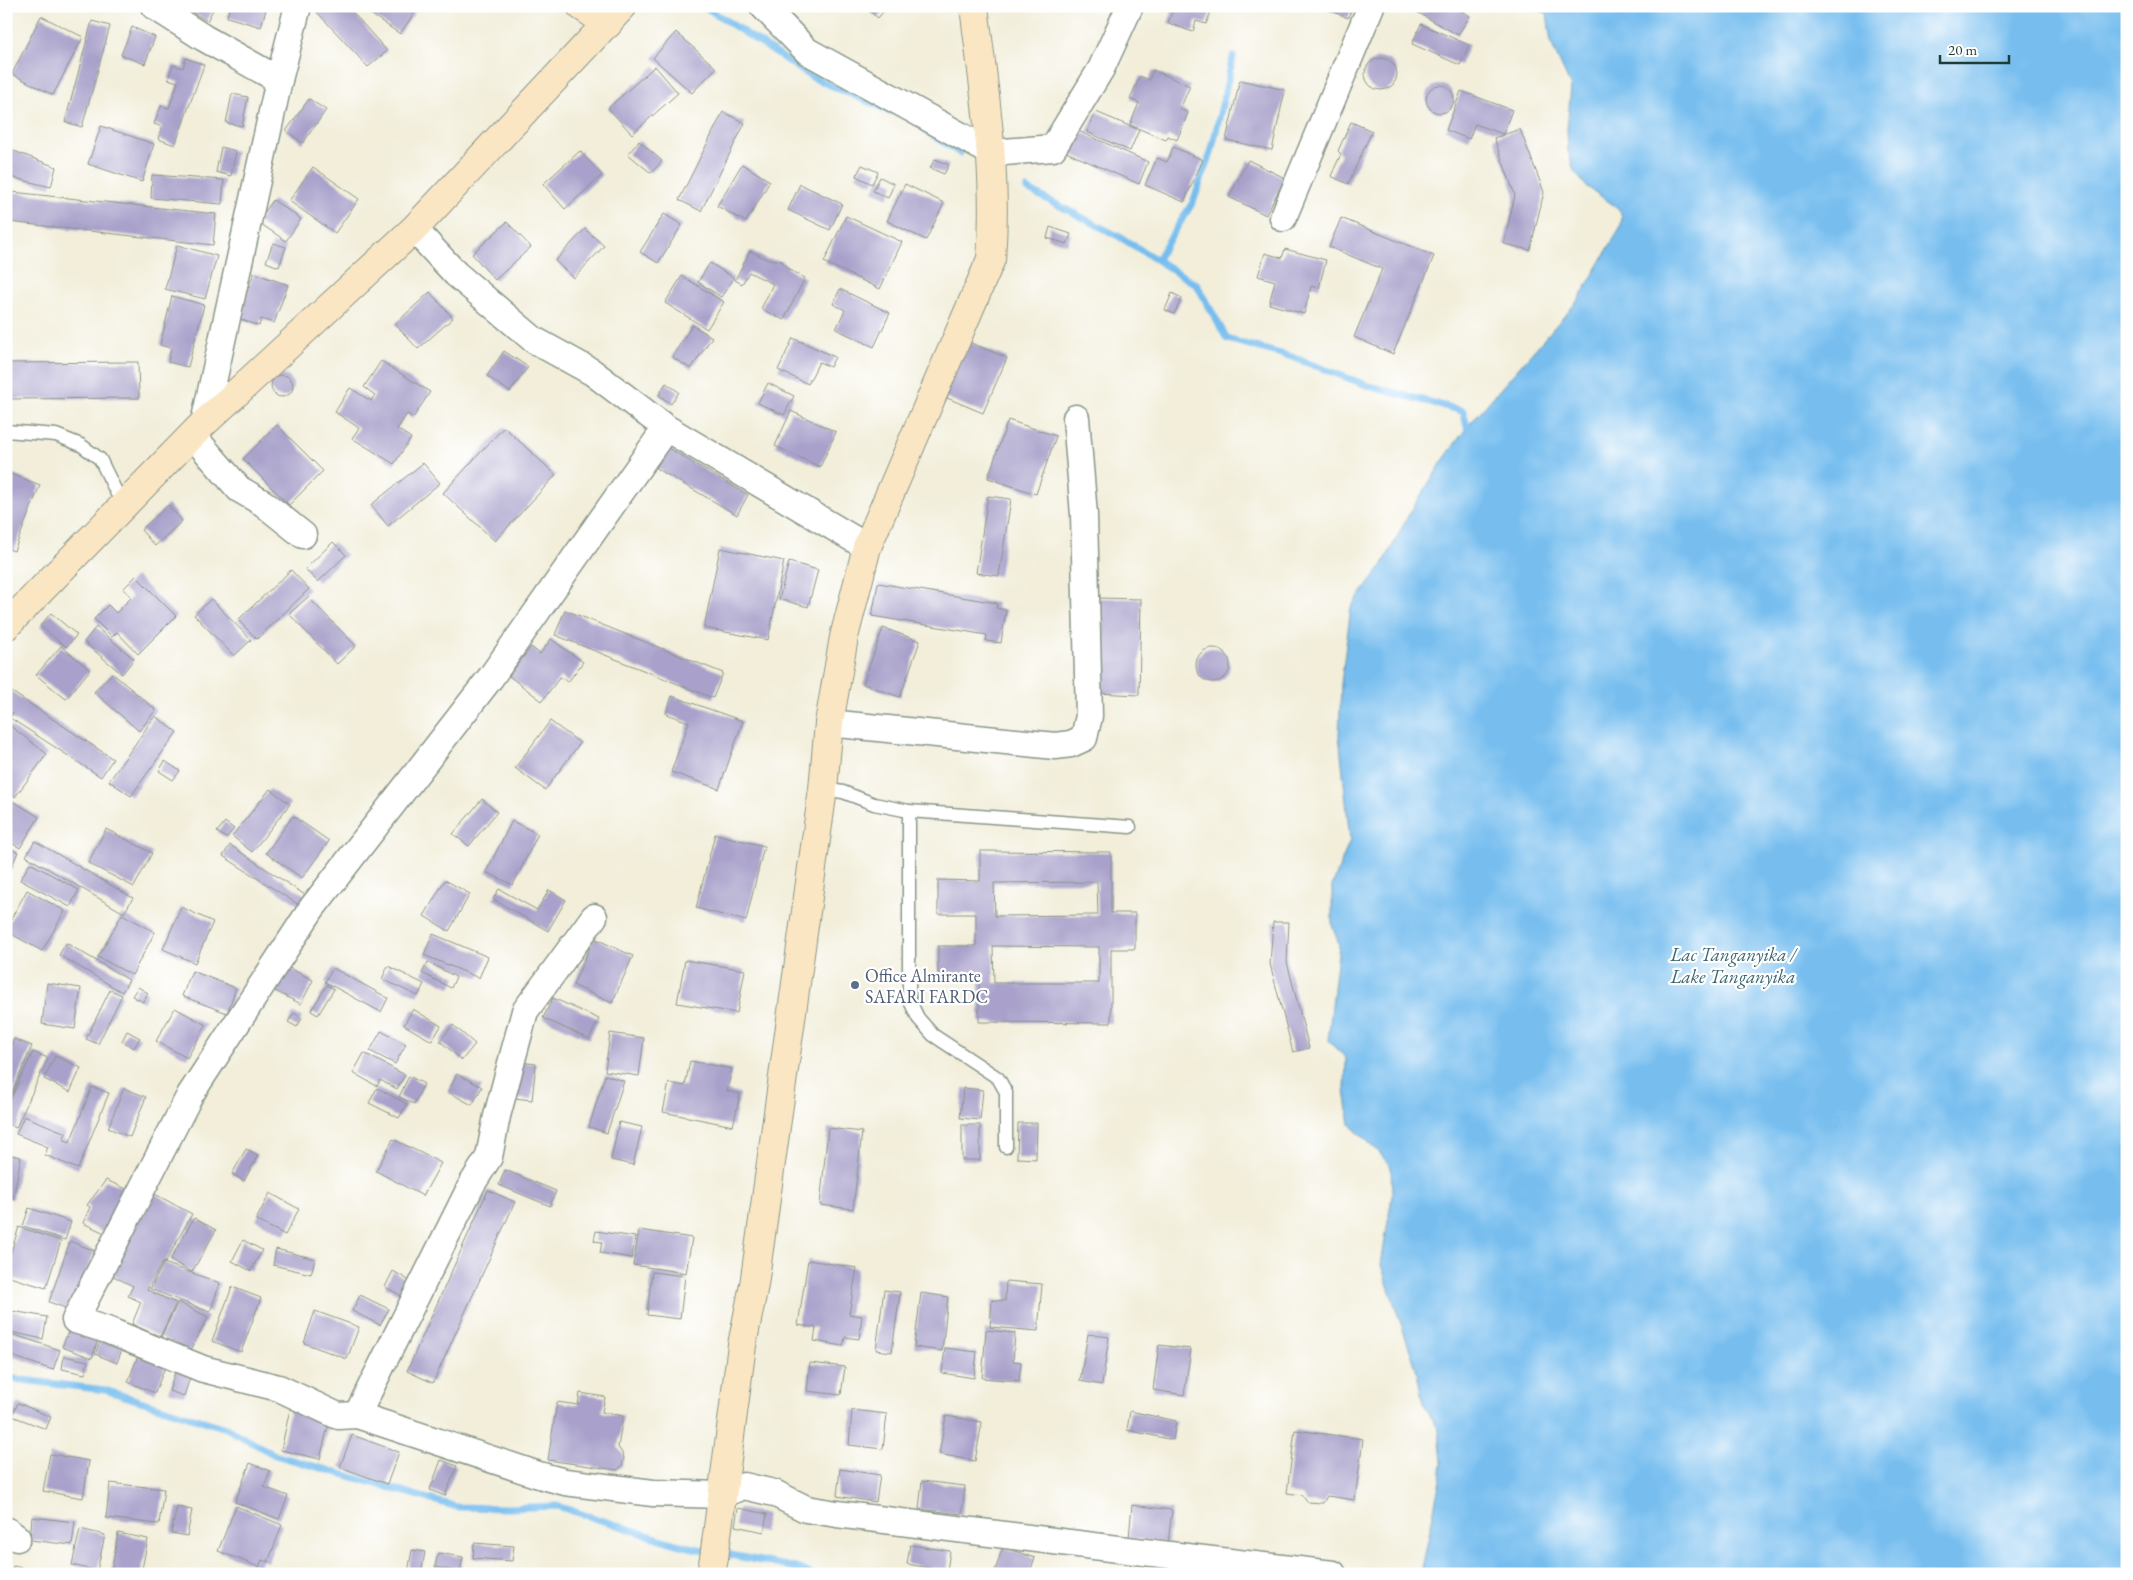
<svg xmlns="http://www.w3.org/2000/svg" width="2133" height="1580" font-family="'EB Garamond',serif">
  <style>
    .water { fill: #77beef; stroke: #4b7e92 }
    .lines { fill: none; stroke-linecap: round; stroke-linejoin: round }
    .stream { stroke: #77beef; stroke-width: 7 }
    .building { fill: #a9a1cb; fill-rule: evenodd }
    .lane-casing { stroke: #889687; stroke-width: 15 }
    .street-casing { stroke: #889687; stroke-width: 29 }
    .secondary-casing { stroke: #889687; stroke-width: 30 }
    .lane { stroke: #fff; stroke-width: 12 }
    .street { stroke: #fff; stroke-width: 26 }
    .secondary { stroke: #fbe6c4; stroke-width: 28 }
    .service-dot { fill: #5c6f8a; stroke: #fff; stroke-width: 2 }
    .labels { text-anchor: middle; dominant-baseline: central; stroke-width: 4.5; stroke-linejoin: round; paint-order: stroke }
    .service-label { font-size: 18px; fill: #4e5e75; stroke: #fff; text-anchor: start }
    .water-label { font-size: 19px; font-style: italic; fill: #39646c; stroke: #fff }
  </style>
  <rect width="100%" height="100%" fill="#fff"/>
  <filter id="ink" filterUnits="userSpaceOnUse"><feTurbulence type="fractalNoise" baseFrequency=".02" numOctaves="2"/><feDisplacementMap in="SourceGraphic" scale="10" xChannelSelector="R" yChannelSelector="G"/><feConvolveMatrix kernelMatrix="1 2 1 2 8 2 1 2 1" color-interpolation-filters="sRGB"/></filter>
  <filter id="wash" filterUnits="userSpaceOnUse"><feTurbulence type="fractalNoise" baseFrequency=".0096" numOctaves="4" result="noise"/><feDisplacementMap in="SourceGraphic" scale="20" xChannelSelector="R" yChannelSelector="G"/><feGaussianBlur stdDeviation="1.12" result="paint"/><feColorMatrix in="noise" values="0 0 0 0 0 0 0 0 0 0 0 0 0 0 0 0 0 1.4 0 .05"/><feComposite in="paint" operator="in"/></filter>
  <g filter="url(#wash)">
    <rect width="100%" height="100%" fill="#f2eeda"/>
    <!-- water -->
    <path class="water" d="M1525 6H2127V1574H1421L1440 1480 1442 1463 1439 1430 1423 1403 1416 1368 1381 1265 1392 1196 1391 1167 1378 1151 1350 1125 1345 1090 1346 1058 1328 1041 1339 944 1332 925V886L1350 840 1339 735 1341 683 1351 607 1382 566 1408 516 1442 462 1467 427 1579 299 1621 226 1622 216 1618 208 1586 186 1574 171 1568 151 1567 129 1571 87 1551 43 1547 13Z"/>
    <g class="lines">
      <!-- stream -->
      <g class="stream">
        <path d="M704 6 812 77 890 111"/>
        <path d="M926 131 960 153"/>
        <path d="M1027 189 1120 237 1197 285 1227 339 1292 357 1369 386 1463 411 1467 427"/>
        <path d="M1157 259 1193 202 1211 153 1233 57"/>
        <path d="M6 1378 105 1390 226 1428 275 1455 457 1507 509 1508 557 1506 676 1544 708 1551"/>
        <path d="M721 1553 796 1568 810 1574"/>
      </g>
    </g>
    <g id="blocks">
      <!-- building -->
      <g class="building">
        <path d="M197 6H215L207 21 193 13Z"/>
        <path d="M230 6H267L261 27 227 17Z"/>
        <path d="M319 6H347L387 51 368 67 317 12Z"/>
        <path d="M359 6H419L400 34Z"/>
        <path d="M864 6H888L878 18Z"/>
        <path d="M1164 6H1213L1206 24 1196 21 1193 32 1168 23 1172 12 1164 9Z"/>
        <path d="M1320 6H1353L1348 18Z"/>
        <path d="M1406 6H1453L1470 16 1458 35Z"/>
        <path d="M41 16 83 37 53 95 12 74Z"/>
        <path d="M92 21 110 26 82 127 65 122Z"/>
        <path d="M1421 24 1469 45 1460 65 1412 44Z"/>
        <path d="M132 27 155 37 145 64 121 55Z"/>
        <path d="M676 32 716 68 692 93 653 58Z"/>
        <path d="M186 58 204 65 175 145 158 139 162 127 154 124 161 106 169 108 178 82 168 79 173 65 183 68Z"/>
        <circle cx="1381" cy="74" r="16"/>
        <path d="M655 66 678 93 632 134 608 108Z"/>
        <path d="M1153 70 1190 86 1180 109 1188 113 1177 140 1168 136 1166 140 1130 125 1139 103 1130 99 1140 76 1149 80Z"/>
        <path d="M1240 80 1285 90 1272 150 1226 140Z"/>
        <circle cx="1440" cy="99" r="14"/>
        <path d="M1461 91 1512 110 1503 134 1475 124 1469 139 1446 130Z"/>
        <path d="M232 94 248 97 242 126 226 123Z"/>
        <path d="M309 99 326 110 303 143 286 131Z"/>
        <path d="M723 112 745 123 701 211 679 200Z"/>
        <path d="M1096 112 1139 130 1130 151 1087 132Z"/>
        <path d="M1351 122 1372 131 1348 184 1331 176 1341 154 1338 151Z"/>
        <path d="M101 126 154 144 142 182 88 164Z"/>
        <path d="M1520 129 1544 192 1530 250 1504 244 1515 195 1494 138Z"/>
        <path d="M1076 130 1148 162 1139 184 1066 152Z"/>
        <path d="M639 141 662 161 651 173 628 154Z"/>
        <path d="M221 147 236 151 231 176 216 172Z"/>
        <path d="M1173 147 1203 160 1184 202 1145 185 1157 158 1167 162Z"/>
        <path d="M6 148 56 167 51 187 6 176Z"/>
        <path d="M580 151 602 175 565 209 543 184Z"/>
        <path d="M935 159 949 165 944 174 930 168Z"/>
        <path d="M1248 160 1285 178 1266 215 1229 197Z"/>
        <path d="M742 164 770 181 746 222 717 206Z"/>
        <path d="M862 165 878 172 872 184 856 176Z"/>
        <path d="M313 167 359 199 335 233 289 201Z"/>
        <path d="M152 175 224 180 222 204 151 198Z"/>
        <path d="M880 177 894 184 888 198 873 191Z"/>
        <path d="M800 184 842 204 830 230 788 210Z"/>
        <path d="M905 184 944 203 926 240 887 221Z"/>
        <path d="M12 192 216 214 213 245 9 222Z"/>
        <path d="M273 200 301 219 286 241 258 222Z"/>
        <path d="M664 214 682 225 658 263 640 252Z"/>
        <path d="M846 216 902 242 880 289 824 262Z"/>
        <path d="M1341 218 1434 256 1393 354 1354 337 1382 269 1329 247Z"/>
        <path d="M507 222 531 247 495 280 472 254Z"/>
        <path d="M1050 227 1071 234 1067 244 1047 238Z"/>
        <path d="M585 229 604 246 574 278 555 261Z"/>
        <path d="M273 243 286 247 279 267 266 262Z"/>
        <path d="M177 245 217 256 205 299 165 289Z"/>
        <path d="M1285 249 1326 260 1319 288 1311 286 1304 314 1269 304 1275 281 1258 276 1265 253 1282 258Z"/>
        <path d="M750 251 766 259 782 261 790 270 805 278 784 320 761 309 773 284 749 272 742 284 735 280Z"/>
        <path d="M710 263 734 278 721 297 698 282Z"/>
        <path d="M254 273 288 285 274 323 261 319 259 326 237 318Z"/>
        <path d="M682 276 724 302 707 329 665 303Z"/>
        <path d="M840 289 890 313 874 347 836 329 845 310 833 304Z"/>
        <path d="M430 292 453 318 418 349 395 324Z"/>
        <path d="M1172 293 1182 298 1174 314 1165 310Z"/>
        <path d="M172 296 204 305 188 367 168 362 171 348 160 345Z"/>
        <path d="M692 325 712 337 691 369 672 357Z"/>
        <path d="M793 338 835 357 830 367 819 362 808 384 778 370Z"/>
        <path d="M964 340 1007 358 983 413 940 395Z"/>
        <path d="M504 351 528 367 510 392 487 376Z"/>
        <path d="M381 361 430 392 413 418 407 414 397 429 411 438 394 464 352 438 359 428 335 412 350 388 371 401 375 395 364 387Z"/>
        <path d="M138 362 139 398 6 399V363Z"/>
        <circle cx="282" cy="386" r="11"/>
        <path d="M666 383 679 392 671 404 659 395Z"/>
        <path d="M768 383 794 396 784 415 758 403Z"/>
        <path d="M791 411 836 432 820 467 775 446Z"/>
        <path d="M1008 420 1056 436 1036 494 988 478Z"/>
        <path d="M277 425 323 471 289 505 243 459Z"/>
        <path d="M504 427 556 475 495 541 443 493Z"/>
        <path d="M668 448 748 495 737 515 656 468Z"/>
        <path d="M423 463 440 483 388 526 371 505Z"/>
        <path d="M6 472 40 485 14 551 6 548Z"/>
        <path d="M988 496 1011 499 999 576 976 573Z"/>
        <path d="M168 505 182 521 155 546 141 530Z"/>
        <path d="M333 542 346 555 318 582 305 569Z"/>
        <path d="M720 548 784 561 768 640 704 628Z"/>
        <path d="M789 562 818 570 808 607 779 599Z"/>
        <path d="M291 570 309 589 257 639 238 620Z"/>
        <path d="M136 576 176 616 138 654 117 632 112 637 94 619 108 605 116 613 132 597 123 589Z"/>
        <path d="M878 583 997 603 996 608 1006 610 1001 643 986 641 987 635 872 616Z"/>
        <path d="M308 597 356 646 337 664 289 614Z"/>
        <path d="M1099 598 1141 599 1139 695 1097 693Z"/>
        <path d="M211 599 251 640 234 656 194 615Z"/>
        <path d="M565 610 723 673 713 698 555 635Z"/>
        <path d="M51 613 77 635 66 647 40 626Z"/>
        <path d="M96 627 134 659 122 674 84 642Z"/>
        <path d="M883 628 920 641 900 697 863 684Z"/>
        <path d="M551 639 583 662 568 682 560 677 542 701 509 676 531 647 540 654Z"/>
        <path d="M61 646 90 670 66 699 36 675Z"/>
        <circle cx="1213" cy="665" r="17"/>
        <path d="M112 673 156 710 139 731 94 692Z"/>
        <path d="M6 688 113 759 101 777 10 718 13 712 6 722Z"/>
        <path d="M672 696 743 721 719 789 671 772 689 722 666 714Z"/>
        <path d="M155 716 177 732 131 796 109 781Z"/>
        <path d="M550 721 580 743 545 790 515 768Z"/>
        <path d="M9 725 47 754 15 797 6 790V729Z"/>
        <path d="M165 761 180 771 173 780 159 771Z"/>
        <path d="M270 789 290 804 252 852 232 836Z"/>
        <path d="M6 797 39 817 20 848 6 840Z"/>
        <path d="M482 799 497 812 469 846 453 834Z"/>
        <path d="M293 816 329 841 302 878 266 853Z"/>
        <path d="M512 821 538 834 513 885 486 872Z"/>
        <path d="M225 822 234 829 226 838 217 832Z"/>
        <path d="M106 829 152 853 134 887 88 863Z"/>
        <path d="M715 834 764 846 746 921 696 908Z"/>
        <path d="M35 841 133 898 124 913 26 856Z"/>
        <path d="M230 845 308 897 302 907 223 856Z"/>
        <path d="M6 847 18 852 6 880Z"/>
        <path d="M980 851 1111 852V913H1135V949H1111V1023L979 1022V976H938V946H976V914H938V880L980 881ZM1097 882 1098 915 995 916 994 883ZM993 946 1099 947V983H994Z"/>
        <path d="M30 863 79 890 70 907 20 880Z"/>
        <path d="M445 880 470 894 449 931 424 916Z"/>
        <path d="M499 889 537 910 549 890 566 900 548 931 493 899Z"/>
        <path d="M27 890 65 911 42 951 6 931V928Z"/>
        <path d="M181 907 213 922 195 963 163 949Z"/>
        <path d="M122 914 155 932 132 975 98 957Z"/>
        <path d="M1273 922H1289L1287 962 1309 1048 1293 1052 1270 964Z"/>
        <path d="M433 934 488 957 479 978 424 955Z"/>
        <path d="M594 938 633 956 612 1003 573 985Z"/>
        <path d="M66 943 129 980 122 992 59 955Z"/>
        <path d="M685 960 745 970 737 1013 677 1003Z"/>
        <path d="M428 962 456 977 451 988 422 973Z"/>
        <path d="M283 965 313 980 301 1004 271 989Z"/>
        <path d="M388 966 424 984 418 996 382 979Z"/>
        <path d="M333 968 388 998 381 1012 325 982Z"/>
        <path d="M192 971 236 988 227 1013 182 996Z"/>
        <path d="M47 983 81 988 75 1029 42 1024Z"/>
        <path d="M327 985 334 989 318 1015 311 1011Z"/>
        <path d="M138 987 148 993 143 1002 132 996Z"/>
        <path d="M110 990 122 995 98 1044 86 1039Z"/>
        <path d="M553 998 599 1019 589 1039 543 1018Z"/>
        <path d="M175 1008 206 1025 187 1058 156 1041Z"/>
        <path d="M413 1009 441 1026 432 1041 404 1025Z"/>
        <path d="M294 1013 302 1018 297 1027 288 1022Z"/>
        <path d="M453 1025 475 1044 462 1060 440 1041Z"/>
        <path d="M127 1031 140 1038 134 1048 122 1041Z"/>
        <path d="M381 1031 406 1044 395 1064 370 1051Z"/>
        <path d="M610 1033 644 1038 639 1076 605 1071Z"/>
        <path d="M14 1039 32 1046 10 1098 6 1096V1059Z"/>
        <path d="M33 1052 48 1058 16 1128 6 1123V1109Z"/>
        <path d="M364 1053 405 1075 397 1089 380 1080 377 1086 353 1073Z"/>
        <path d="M55 1056 81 1068 70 1092 44 1079Z"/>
        <path d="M690 1061 732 1069 727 1091 740 1094 733 1126 663 1112 669 1083 685 1086Z"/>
        <path d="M519 1062 536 1064 532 1100 514 1098Z"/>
        <path d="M457 1074 482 1087 472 1105 448 1092Z"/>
        <path d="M605 1075 624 1081 607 1133 589 1127Z"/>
        <path d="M409 1076 424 1084 414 1104 399 1097Z"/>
        <path d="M92 1087 109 1093 78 1169 45 1155 48 1147 16 1134 24 1116 66 1133 63 1139 70 1142Z"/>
        <path d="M124 1088 146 1097 130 1137 108 1128Z"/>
        <path d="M377 1088 407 1104 399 1118 369 1103Z"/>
        <path d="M963 1088 983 1090 980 1120 960 1118Z"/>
        <path d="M619 1122 642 1127 633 1165 611 1160Z"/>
        <path d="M1018 1123H1037L1036 1159 1017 1158Z"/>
        <rect x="962" y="1125" width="18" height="35"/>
        <path d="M828 1128 862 1132 853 1209 820 1205Z"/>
        <path d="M393 1139 441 1163 423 1196 376 1171Z"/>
        <path d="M246 1149 258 1155 244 1181 232 1174Z"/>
        <path d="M6 1154 21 1157 13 1199 6 1198Z"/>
        <path d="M505 1170 556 1191 550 1206 499 1185Z"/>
        <path d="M106 1180 131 1191 109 1235 83 1223 90 1207 87 1205Z"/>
        <path d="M488 1190 515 1202 433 1383 407 1371Z"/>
        <path d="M153 1193 192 1214 165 1263 163 1262 147 1290 176 1303 160 1337 132 1324 141 1302 128 1296 133 1286 103 1271Z"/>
        <path d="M270 1193 299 1209 285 1235 256 1220Z"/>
        <path d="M29 1208 71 1222 65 1240 23 1226Z"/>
        <path d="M194 1218 216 1230 192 1272 170 1260Z"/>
        <path d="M19 1227 61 1241 46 1288 6 1276V1267Z"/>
        <path d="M639 1230 692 1238 686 1273 633 1265Z"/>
        <path d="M596 1231 635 1237 632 1258 600 1253 602 1242 594 1241Z"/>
        <path d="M243 1240 262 1250 251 1271 232 1261Z"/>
        <path d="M70 1241 95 1251 71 1310 49 1302Z"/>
        <path d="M276 1249 315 1259 311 1274 273 1265Z"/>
        <path d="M808 1260 857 1268 849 1314 862 1316 859 1339 845 1337 843 1346 814 1341 816 1328 798 1325Z"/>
        <path d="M164 1263 220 1283 210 1312 150 1289Z"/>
        <path d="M393 1271 410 1281 402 1296 385 1287Z"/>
        <path d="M652 1272 685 1276 680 1319 647 1315Z"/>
        <path d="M1006 1281 1042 1284 1038 1331 990 1327 992 1300 1005 1301Z"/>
        <path d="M232 1287 261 1298 241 1352 212 1341Z"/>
        <path d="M884 1290 900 1292 892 1352 876 1350Z"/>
        <path d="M921 1293 948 1297 942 1351 914 1347Z"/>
        <path d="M360 1295 389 1309 380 1325 352 1311Z"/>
        <path d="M178 1302 208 1317 190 1352 161 1337Z"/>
        <path d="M6 1310 47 1317 43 1339 6 1331Z"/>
        <path d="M315 1311 359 1327 347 1359 304 1343Z"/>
        <path d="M69 1330 98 1340 92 1358 62 1347Z"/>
        <path d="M986 1330 1015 1333 1013 1361 1021 1362 1019 1381 982 1378Z"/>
        <path d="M6 1332 60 1350 53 1370 6 1354Z"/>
        <path d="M104 1333 125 1341 117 1363 95 1354Z"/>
        <path d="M1088 1334 1109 1337 1102 1385 1080 1381Z"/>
        <path d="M1159 1345 1191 1349 1184 1395 1153 1390Z"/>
        <path d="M141 1348 168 1359 155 1393 128 1382Z"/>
        <path d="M945 1348 977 1352 974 1378 942 1373Z"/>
        <path d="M64 1356 88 1361 85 1374 62 1369Z"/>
        <path d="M810 1363 845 1367 841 1395 807 1391Z"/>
        <path d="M177 1366 192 1371 184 1396 169 1391Z"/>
        <path d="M580 1393 605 1397 602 1412 623 1416 618 1447 622 1453 624 1458 622 1466 617 1470 548 1460 557 1402 578 1405Z"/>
        <path d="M18 1403 51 1417 46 1429 12 1416Z"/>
        <path d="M290 1409 330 1418 320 1459 281 1450Z"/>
        <path d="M852 1410 887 1414 883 1449 849 1445Z"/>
        <path d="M1130 1411 1176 1421 1173 1440 1127 1430Z"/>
        <path d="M946 1416 982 1422 975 1461 939 1454Z"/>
        <path d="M1295 1430 1363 1439 1355 1500 1327 1496 1323 1503 1307 1502 1302 1495 1287 1493Z"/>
        <path d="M352 1435 399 1452 387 1484 340 1467Z"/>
        <path d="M50 1454 89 1461 83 1498 43 1491Z"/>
        <path d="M441 1460 457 1466 445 1496 430 1490Z"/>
        <path d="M250 1463 270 1471 264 1487 288 1496 279 1519 235 1502Z"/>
        <path d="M840 1469 880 1475 876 1502 837 1496Z"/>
        <path d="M922 1481 965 1486 962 1514 919 1509Z"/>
        <path d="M110 1483 164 1489 159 1524 106 1518Z"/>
        <path d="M1132 1505 1172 1510 1168 1543 1129 1538Z"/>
        <path d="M236 1506 282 1525 268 1562 262 1560 259 1567 218 1551Z"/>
        <path d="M177 1507 192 1510 187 1536 171 1533Z"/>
        <path d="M738 1508 767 1514 764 1532 735 1526Z"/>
        <path d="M32 1517 75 1522 72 1545 30 1540Z"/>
        <path d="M80 1529 105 1535 97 1571 72 1565Z"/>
        <path d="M118 1533 148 1539 141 1574H111Z"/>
        <path d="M474 1543 514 1546 512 1561 473 1558Z"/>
        <path d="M910 1545 950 1551 947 1571 907 1564Z"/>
        <path d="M1003 1547 1035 1558 1029 1574H994Z"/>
        <path d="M412 1550 425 1552 421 1574 408 1572Z"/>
        <path d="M438 1553 463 1557 460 1572 435 1567Z"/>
        <path d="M13 1566 27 1569V1574H12Z"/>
      </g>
    </g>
  </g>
  <g filter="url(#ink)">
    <use href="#blocks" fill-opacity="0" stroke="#889687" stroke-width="1"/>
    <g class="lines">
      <defs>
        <g id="lane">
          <path d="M6 431 56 435 81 445 100 459 123 506"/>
          <path d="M823 789 843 792 874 804 909 811 1130 827"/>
          <path d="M909 811V999L918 1018 933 1035 998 1078 1006 1092V1147"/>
        </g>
        <g id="street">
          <path d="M154 6 204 38 279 80"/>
          <path d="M763 6 807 51 992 153 1053 148 1101 69 1130 6"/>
          <path d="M1283 218 1371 6"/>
          <path d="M414 229 456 274 534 340 592 372 666 428 867 547"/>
          <path d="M204 423 279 80 298 6"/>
          <path d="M666 428 491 677 312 908 190 1095 75 1320 107 1330 203 1369 279 1388 338 1416 357 1415 539 1475 565 1482 653 1493 721 1495 744 1486 774 1493 806 1509 837 1514 1110 1548 1333 1574"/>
          <path d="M193 436 239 489 263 503 303 535"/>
          <path d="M829 723 1055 746 1071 744 1084 738 1089 716 1084 515 1076 418"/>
          <path d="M357 1415 472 1184 489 1157 497 1116 525 1011 594 917"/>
          <path d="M6 1530 17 1538"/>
        </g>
        <g id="secondary">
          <path d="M581 6 608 24"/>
          <path d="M6 626 204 423 414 229 623 6"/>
          <path d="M711 1574 714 1558 742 1345 754 1285 823 789 829 723 844 637 867 547 991 259C998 174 984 90 974 6"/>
        </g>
      </defs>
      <!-- lane casing -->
      <use href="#lane" class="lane-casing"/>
      <!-- street casing -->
      <use href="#street" class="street-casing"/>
      <!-- secondary casing -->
      <use href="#secondary" class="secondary-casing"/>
      <!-- lane -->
      <use href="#lane" class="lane"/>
      <!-- street -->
      <use href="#street" class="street"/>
      <!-- secondary -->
      <use href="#secondary" class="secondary"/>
    </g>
  </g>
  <!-- markers -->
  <circle class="service-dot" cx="855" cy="985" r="5"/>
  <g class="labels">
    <!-- service labels -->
    <g class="service-label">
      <text x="865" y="975">Office Almirante<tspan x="865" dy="21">SAFARI FARDC</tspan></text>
    </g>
    <!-- water labels -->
    <g class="water-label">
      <text x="1733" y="954">Lac Tanganyika /<tspan x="1733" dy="22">Lake Tanganyika</tspan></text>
    </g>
  </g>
  <!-- margin -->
  <rect width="2133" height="1580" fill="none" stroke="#fff" stroke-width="25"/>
  <!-- scale -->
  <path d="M1940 55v8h69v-8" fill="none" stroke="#1f3d34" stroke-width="2.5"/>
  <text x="1948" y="55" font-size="15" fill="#1f3d34" stroke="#ffffff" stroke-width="4" paint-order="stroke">20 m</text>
</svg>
